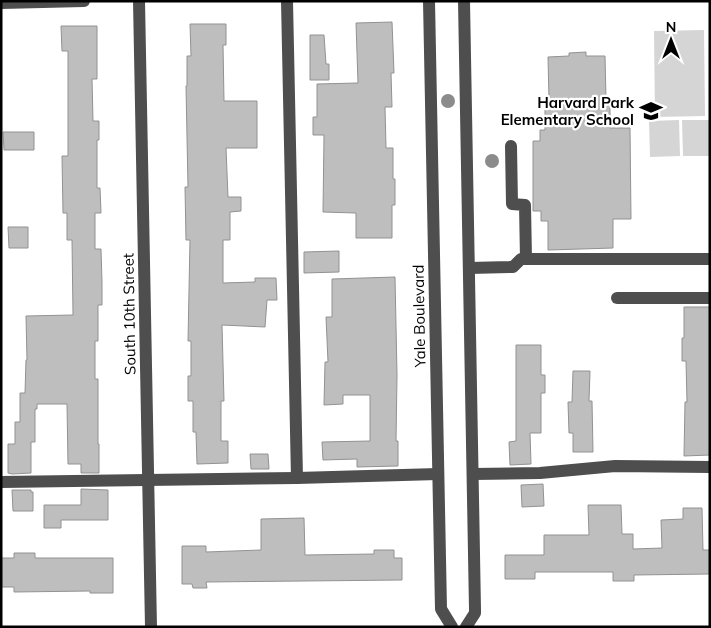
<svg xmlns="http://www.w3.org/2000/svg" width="711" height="628" font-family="Mulish,sans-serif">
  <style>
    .green { fill: #d5d5d5 }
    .building { fill: #bebebe; stroke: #929292 }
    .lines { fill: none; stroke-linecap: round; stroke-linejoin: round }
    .minor { stroke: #4e4e4e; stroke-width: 12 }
    .tree { fill: #8b8b8b }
    .labels { text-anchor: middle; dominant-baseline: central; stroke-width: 4.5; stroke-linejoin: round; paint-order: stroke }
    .poi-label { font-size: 15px; font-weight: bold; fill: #000; stroke: #fff; text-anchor: end }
    .street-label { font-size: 15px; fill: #000; stroke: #fff }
  </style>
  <rect width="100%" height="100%" fill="#fff"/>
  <!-- green -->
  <g class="green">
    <path d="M704 30 705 116 655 117 654 31Z"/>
    <path d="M679 120 680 156 650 157 649 121Z"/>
    <path d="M682 120H710V156H683Z"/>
  </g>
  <!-- building -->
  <g class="building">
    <path d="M392 22 394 73H391L392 107H385L386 148H393V179H395V205H392V238H356V213L323 212 324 135H313V117H317V84L358 83 356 23Z"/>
    <path d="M190 24H226V45H223L224 101H257V148H226L228 197H241V211L230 212V240H223V283L255 282V278H276L277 300H267L265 327 222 325 224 401H221V441H228V463L197 464 196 432H193V401H188V376H191V341H188L190 240H186L185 187H188L186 86H187V56H191Z"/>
    <path d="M61 26H97V79H92L93 121H99V140H97V188H100L101 213H95V249H101L102 282V305H98V341H95V379H98V444H99V473H81V464H68L67 404H37V409H35V442H31V473L12 474 8 473V444H15V422H20V393H25L26 360H27L26 316 73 315 72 240H67V213H63L62 156H68V51H62Z"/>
    <path d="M310 35H324L326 64H329V80H310Z"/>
    <path d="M586 52V56H605L606 100H610V128H630L631 219H613V248L548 250V221H541V211H533V141H540V130H545V100H549L548 57 569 56V53Z"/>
    <path d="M3 132H34V150H4Z"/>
    <path d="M8 227H28V248H9Z"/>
    <path d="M339 251V272L304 273V252Z"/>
    <path d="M395 277 397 375 396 441H398V466L357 467V459L323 460 322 442 370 441V395H343V404L324 405 325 362H328L326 317H332V279Z"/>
    <path d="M684 307H710V455L684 456 685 402H687L686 361H682V338H684Z"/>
    <path d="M516 345H541V375H545V393H541V433H530L531 464 510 465 509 442 516 441Z"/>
    <path d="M573 371H590L589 401H592L593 452H573V433H569L568 402H572Z"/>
    <path d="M250 454H268L269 469H251Z"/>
    <path d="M543 484 544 506 522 507 521 485Z"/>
    <path d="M81 489 108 490V520H61V528H44V505H81Z"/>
    <path d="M12 490H31V492H33V511H13Z"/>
    <path d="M588 505H621L622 534H633V549L662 548 661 520 683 519V508H702L703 550H710V574L634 575V581H613V572H535V579H505V555H544V535H589Z"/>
    <path d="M304 518 305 555 374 554V550H394V558H402V580L206 582 207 588H193L192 584H182V546H206V552L261 550V519Z"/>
    <path d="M14 553H35V558H113V593H90V591L14 592V587H1V558H14Z"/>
  </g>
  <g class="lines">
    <!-- minor -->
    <g class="minor">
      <path d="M139 1 151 627"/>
      <path d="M287 1 297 478"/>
      <path d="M429 1 441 609 452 627"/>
      <path d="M464 1 475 609V613L466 627"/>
      <path d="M1 3 84 1"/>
      <path d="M511 146 512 204 525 205 526 259"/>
      <path d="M469 268 513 267 521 259H710"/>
      <path d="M617 298H710"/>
      <path d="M473 474 540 473 615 466 710 467"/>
      <path d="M1 482 297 478 438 474"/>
    </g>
  </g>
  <!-- trees -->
  <g class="tree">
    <circle cx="448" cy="101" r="7"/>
    <circle cx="492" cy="161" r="7"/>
  </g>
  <!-- icons -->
  <defs>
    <symbol id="school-bare" viewBox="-9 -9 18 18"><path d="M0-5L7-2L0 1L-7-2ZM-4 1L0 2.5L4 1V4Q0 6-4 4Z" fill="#000" stroke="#fff" stroke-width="2.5" paint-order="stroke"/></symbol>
  </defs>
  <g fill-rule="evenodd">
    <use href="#school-bare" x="635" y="95" width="32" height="32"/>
  </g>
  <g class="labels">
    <!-- poi labels -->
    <g class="poi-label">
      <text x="634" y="102">Harvard Park<tspan x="634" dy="17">Elementary School</tspan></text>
    </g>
    <!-- street labels -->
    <g class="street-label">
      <text transform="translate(129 314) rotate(-91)">South 10th Street</text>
      <text transform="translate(419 316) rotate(-91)">Yale Boulevard</text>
    </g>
  </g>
  <!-- border -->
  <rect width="711" height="628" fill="none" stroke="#000000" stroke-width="5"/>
  <!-- north arrow -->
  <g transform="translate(671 40)" stroke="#ffffff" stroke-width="4" paint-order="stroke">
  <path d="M0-4L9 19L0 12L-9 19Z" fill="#000000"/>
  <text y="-8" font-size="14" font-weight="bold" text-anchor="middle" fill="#000000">N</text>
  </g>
</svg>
